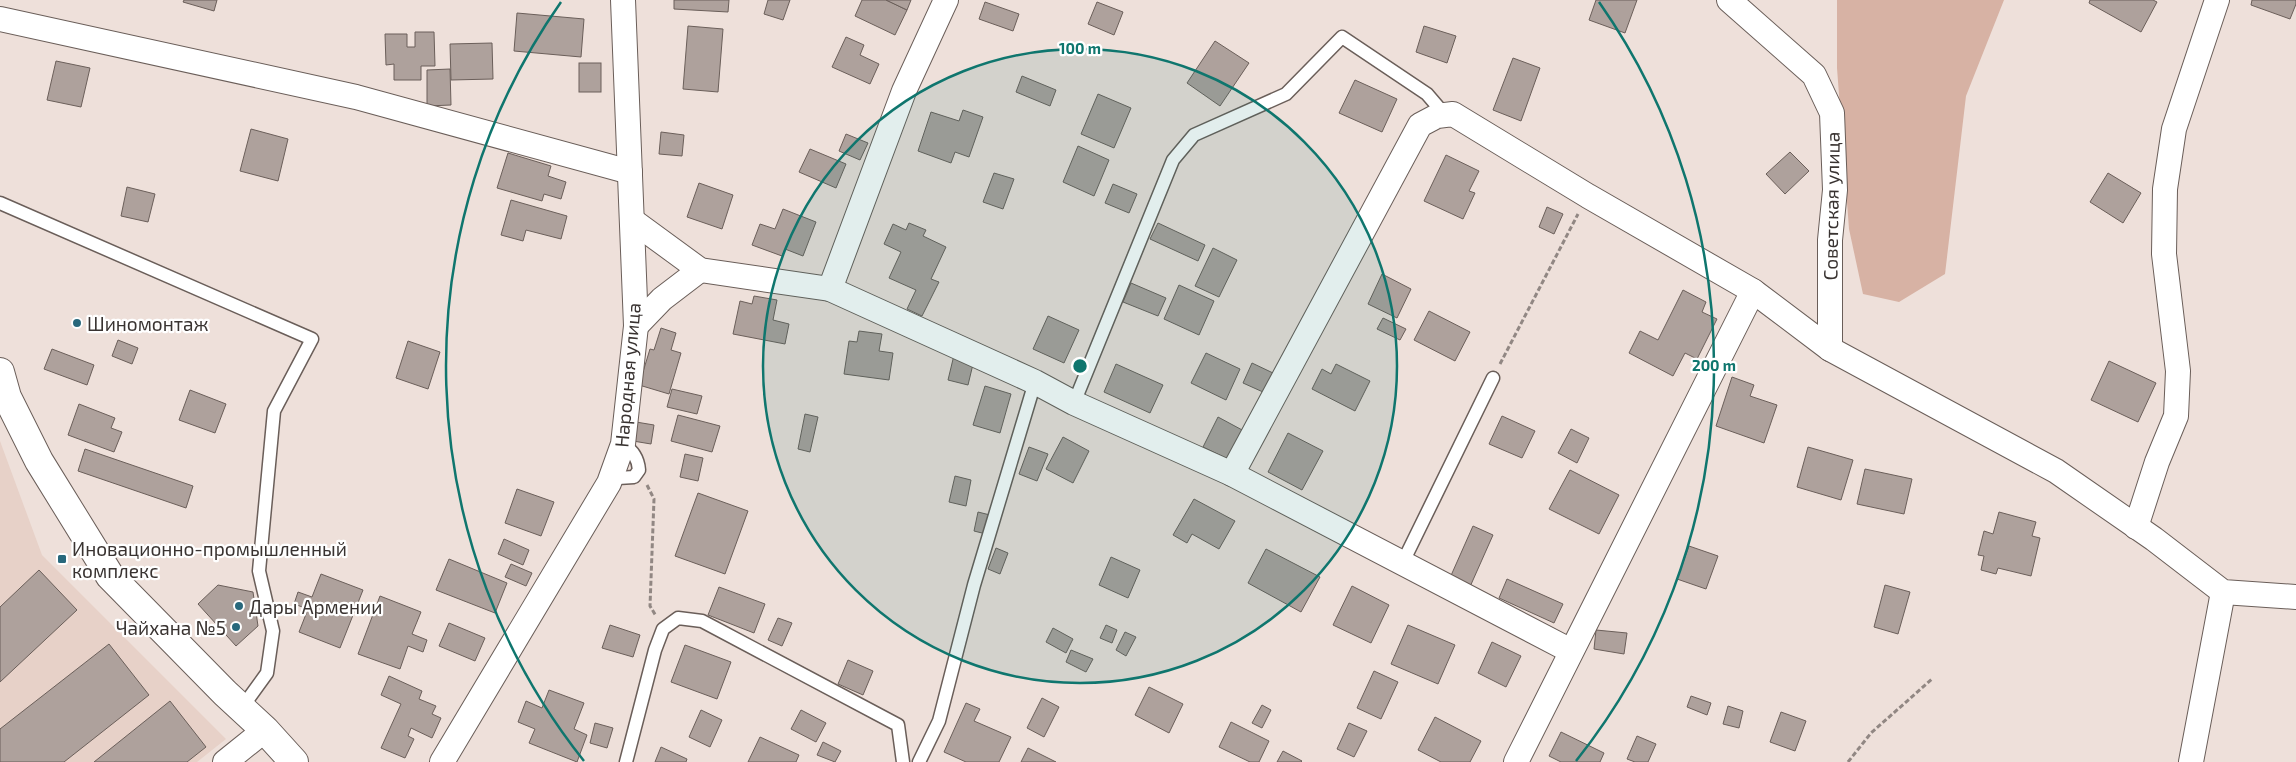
<svg xmlns="http://www.w3.org/2000/svg" width="2296" height="762" font-family="'Exo 2',sans-serif">
  <style>
    .built { fill: #e7d1c8 }
    .green { fill: #d7b2a4 }
    .building { fill: #aea19c; stroke: #6b5f5a }
    .lines { fill: none; stroke-linecap: round; stroke-linejoin: round }
    .lane-casing { stroke: #6a5e59; stroke-width: 15 }
    .street-casing { stroke: #6a5e59; stroke-width: 26 }
    .secondary-casing { stroke: #6a5e59; stroke-width: 30 }
    .path { stroke: #918783; stroke-width: 3; stroke-dasharray: 5 2.5; stroke-linecap: butt }
    .lane { stroke: #fff; stroke-width: 12 }
    .street { stroke: #fff; stroke-width: 24 }
    .secondary { stroke: #fff; stroke-width: 28 }
    .ring { fill: none; stroke: #0f766e; stroke-width: 2.5 }
    .poi-dot { fill: #28687c; stroke: #fff; stroke-width: 2 }
    .labels { text-anchor: middle; dominant-baseline: central; stroke-width: 4.5; stroke-linejoin: round; paint-order: stroke }
    .street-label { font-size: 19px; fill: #393331; stroke: #fff }
    .poi-label { font-size: 19px; fill: #393331; stroke: #fff; text-anchor: start }
    .centre { fill: #0f766e; stroke: #fff; stroke-width: 2.5 }
    .ring-label { font-size: 15px; text-anchor: middle; font-weight: bold; fill: #0f766e; stroke: #fff; stroke-width: 4.5; stroke-linejoin: round; paint-order: stroke }
  </style>
  <rect width="100%" height="100%" fill="#eee0da"/>
  <!-- built -->
  <path class="built" d="M0 441 42 555 226 739 197 762H0Z"/>
  <!-- green -->
  <path class="green" d="M1837 0H2004L1966 96 1945 274 1899 302 1863 294 1849 229 1837 68Z"/>
  <!-- building -->
  <g class="building">
    <path d="M184 0H217L214 11 183 2Z"/>
    <path d="M674 0H729L728 12 674 9Z"/>
    <path d="M768 0H790L783 20 764 14Z"/>
    <path d="M862 0H886L907 10 895 35 855 16Z"/>
    <path d="M886 0H911L907 10Z"/>
    <path d="M1596 0H1637L1625 33 1589 20Z"/>
    <path d="M2090 0H2153L2157 2 2141 32 2089 3Z"/>
    <path d="M2252 0H2296V4L2290 19 2251 5Z"/>
    <path d="M985 2 1019 14 1013 31 979 19Z"/>
    <path d="M1097 2 1123 12 1114 35 1088 24Z"/>
    <path d="M517 13 584 19 581 57 514 51Z"/>
    <path d="M688 26 723 29 718 92 683 89Z"/>
    <path d="M1424 26 1456 36 1447 63 1416 52Z"/>
    <path d="M415 32H434L435 66H421V80H394V64L386 65 385 34H407V47H415Z"/>
    <path d="M846 37 864 45 860 55 879 64 870 84 832 67Z"/>
    <path d="M1215 41 1249 63 1220 106 1187 83Z"/>
    <path d="M492 43 493 79 451 80 450 44Z"/>
    <path d="M1513 58 1540 68 1521 121 1493 110Z"/>
    <path d="M56 61 90 68 81 107 47 100Z"/>
    <rect x="579" y="63" width="22" height="29"/>
    <path d="M450 69 451 105 427 106V70Z"/>
    <path d="M1022 76 1056 90 1050 106 1016 92Z"/>
    <path d="M1355 80 1397 99 1382 132 1339 113Z"/>
    <path d="M1098 94 1131 108 1114 148 1081 134Z"/>
    <path d="M963 110 983 117 969 157 955 152 951 163 918 151 931 112 959 121Z"/>
    <path d="M251 129 288 139 278 181 240 171Z"/>
    <path d="M661 132 684 135 682 156 659 154Z"/>
    <path d="M846 134 868 143 860 160 839 151Z"/>
    <path d="M1078 146 1109 160 1094 196 1063 182Z"/>
    <path d="M810 149 846 164 836 188 799 172Z"/>
    <path d="M1790 152 1809 171 1785 194 1766 174Z"/>
    <path d="M508 153 551 166 548 176 566 182 561 199 544 194 542 201 497 188Z"/>
    <path d="M1446 155 1479 171 1469 191 1475 193 1463 219 1424 201Z"/>
    <path d="M994 173 1014 179 1003 209 983 202Z"/>
    <path d="M2108 173 2141 193 2123 223 2090 202Z"/>
    <path d="M699 183 733 195 722 229 687 217Z"/>
    <path d="M1113 184 1137 194 1129 213 1105 203Z"/>
    <path d="M127 187 155 194 148 222 121 216Z"/>
    <path d="M511 200 567 216 561 239 526 230 523 241 501 235Z"/>
    <path d="M1547 207 1563 214 1554 234 1539 227Z"/>
    <path d="M783 209 816 222 803 256 785 249 782 256 752 245 760 224 775 229Z"/>
    <path d="M909 223 926 230 923 236 946 247 931 279 939 282 922 316 907 309 916 290 889 278 901 252 884 244 893 224 906 230Z"/>
    <path d="M1158 223 1205 245 1198 261 1150 239Z"/>
    <path d="M1213 248 1237 260 1219 297 1195 286Z"/>
    <path d="M1382 274 1411 289 1397 318 1368 304Z"/>
    <path d="M1131 283 1166 298 1158 316 1123 302Z"/>
    <path d="M1179 285 1214 301 1199 335 1164 319Z"/>
    <path d="M1683 290 1706 302 1702 312 1717 319 1697 359 1685 353 1673 376 1629 353 1640 331 1658 340Z"/>
    <path d="M754 296 777 300 773 320 789 324 785 344 733 334 740 301 752 304Z"/>
    <path d="M1429 311 1470 332 1455 361 1414 340Z"/>
    <path d="M1048 316 1079 330 1064 363 1033 349Z"/>
    <path d="M1383 318 1406 329 1400 340 1377 329Z"/>
    <path d="M661 328 676 333 671 350 681 353 669 394 639 385 650 349 654 350Z"/>
    <path d="M859 331 882 334 879 351 893 353 889 380 844 374 849 341 857 342Z"/>
    <path d="M118 340 138 348 132 364 112 356Z"/>
    <path d="M408 341 440 352 428 389 396 378Z"/>
    <path d="M52 349 94 365 87 385 44 369Z"/>
    <path d="M1206 353 1240 369 1226 400 1191 383Z"/>
    <path d="M954 355 974 360 968 385 948 380Z"/>
    <path d="M2109 361 2156 383 2138 422 2091 400Z"/>
    <path d="M1252 363 1273 373 1263 392 1243 383Z"/>
    <path d="M1116 364 1163 385 1150 413 1104 392Z"/>
    <path d="M1336 364 1370 381 1355 411 1312 389 1322 369 1331 374Z"/>
    <path d="M1732 377 1754 385 1750 396 1777 405 1764 443 1716 426Z"/>
    <path d="M985 386 1011 394 1000 433 973 425Z"/>
    <path d="M672 389 702 396 697 414 667 407Z"/>
    <path d="M190 390 226 404 215 433 179 420Z"/>
    <path d="M79 404 115 418 111 428 122 432 114 452 68 435Z"/>
    <path d="M805 414 818 417 810 452 798 449Z"/>
    <path d="M678 415 720 426 712 452 671 441Z"/>
    <path d="M1502 416 1535 431 1522 458 1489 444Z"/>
    <path d="M1218 417 1244 431 1230 460 1203 447Z"/>
    <path d="M636 422 654 425 651 444 633 441Z"/>
    <path d="M1571 429 1589 438 1577 463 1558 453Z"/>
    <path d="M1288 433 1323 451 1302 490 1268 472Z"/>
    <path d="M1063 437 1089 451 1073 483 1046 469Z"/>
    <path d="M1029 447 1048 454 1037 481 1019 474Z"/>
    <path d="M1808 447 1853 460 1841 500 1797 487Z"/>
    <path d="M85 449 193 486 186 508 78 471Z"/>
    <path d="M685 454 703 458 698 481 680 477Z"/>
    <path d="M1865 469 1912 479 1904 514 1857 504Z"/>
    <path d="M1570 470 1619 495 1599 534 1549 509Z"/>
    <path d="M955 476 971 480 966 506 949 502Z"/>
    <path d="M517 489 554 502 541 536 505 523Z"/>
    <path d="M698 493 748 511 725 574 675 556Z"/>
    <path d="M1194 499 1235 521 1219 549 1192 534 1187 543 1173 535Z"/>
    <path d="M978 512 990 515 986 534 974 531Z"/>
    <path d="M1999 512 2036 522 2032 536 2040 538 2031 576 1998 568 1996 574 1981 570 1984 556 1978 555 1984 531 1993 534Z"/>
    <path d="M1473 526 1493 535 1469 589 1449 580Z"/>
    <path d="M504 539 529 550 523 565 498 554Z"/>
    <path d="M1689 546 1718 556 1706 589 1677 579Z"/>
    <path d="M996 548 1008 553 1000 574 988 569Z"/>
    <path d="M1266 549 1320 577 1301 612 1248 583Z"/>
    <path d="M1111 557 1140 570 1128 598 1099 585Z"/>
    <path d="M449 559 507 583 495 613 436 590Z"/>
    <path d="M511 564 532 573 526 586 505 577Z"/>
    <path d="M39 570 77 610 0 682V607Z"/>
    <path d="M321 574 363 590 340 648 299 632 308 609 294 604 298 592 312 597Z"/>
    <path d="M1507 579 1563 604 1554 623 1499 598Z"/>
    <path d="M218 585 253 592 258 626 236 646 198 604Z"/>
    <path d="M1885 585 1910 592 1898 634 1874 627Z"/>
    <path d="M1352 586 1389 605 1371 643 1333 625Z"/>
    <path d="M719 587 765 604 754 633 708 615Z"/>
    <path d="M380 596 421 612 412 634 427 640 423 652 408 646 400 669 358 654Z"/>
    <path d="M778 618 792 623 782 646 768 640Z"/>
    <path d="M449 623 485 638 475 661 439 646Z"/>
    <path d="M610 625 640 635 633 657 602 648Z"/>
    <path d="M1106 625 1117 630 1112 643 1100 638Z"/>
    <path d="M1408 625 1455 645 1438 684 1391 664Z"/>
    <path d="M1053 628 1073 639 1066 653 1046 642Z"/>
    <path d="M1596 630 1627 633 1624 654 1594 649Z"/>
    <path d="M1125 632 1136 637 1126 656 1116 650Z"/>
    <path d="M1492 642 1521 656 1506 687 1478 673Z"/>
    <path d="M109 644 149 695 64 762H0V729Z"/>
    <path d="M685 645 731 662 717 699 671 682Z"/>
    <path d="M1071 650 1093 659 1086 672 1066 662Z"/>
    <path d="M848 660 873 671 863 695 838 684Z"/>
    <path d="M1374 671 1398 682 1381 719 1357 708Z"/>
    <path d="M389 676 422 691 419 699 436 706 432 714 441 718 432 738 411 728 408 736 414 739 405 758 381 748 401 704 381 695Z"/>
    <path d="M1149 687 1183 704 1169 733 1135 715Z"/>
    <path d="M549 690 584 703 574 729 587 735 577 762 529 743 535 729 518 722 526 701 542 708Z"/>
    <path d="M1691 696 1711 703 1707 715 1687 707Z"/>
    <path d="M1042 698 1059 707 1044 737 1027 728Z"/>
    <path d="M170 701 206 747 187 762H94Z"/>
    <path d="M966 703 980 709 974 721 1011 737 999 762H966L944 752Z"/>
    <path d="M1262 705 1271 710 1262 728 1252 723Z"/>
    <path d="M1728 706 1743 711 1739 728 1723 724Z"/>
    <path d="M701 710 722 720 710 747 689 737Z"/>
    <path d="M801 710 826 723 816 742 791 729Z"/>
    <path d="M1781 712 1806 721 1795 751 1770 742Z"/>
    <path d="M1435 717 1481 741 1470 762H1441L1418 750Z"/>
    <path d="M1231 722 1269 741 1259 762H1250L1219 747Z"/>
    <path d="M595 723 613 728 607 748 590 743Z"/>
    <path d="M1349 723 1367 731 1354 757 1337 749Z"/>
    <path d="M1561 732 1604 753 1600 762H1561L1549 756Z"/>
    <path d="M1637 736 1656 744 1648 762H1635L1627 759Z"/>
    <path d="M760 737 799 755 796 762H748Z"/>
    <path d="M823 742 841 751 835 762 817 755Z"/>
    <path d="M661 747 687 759 686 762H655Z"/>
    <path d="M1028 748 1056 762H1021Z"/>
    <path d="M1283 751 1302 761 1301 762H1277Z"/>
  </g>
  <g class="lines">
    <defs>
      <g id="lane">
        <path d="M0 203 312 339 274 411 259 571 273 631 267 673 241 709"/>
        <path d="M1074 403 1173 160 1194 135 1286 94 1342 37 1427 94 1445 115"/>
        <path d="M609 483 618 478 634 477 639 470C638 458 633 451 623 444"/>
        <path d="M1402 564 1493 378"/>
        <path d="M626 762 655 650 663 629 678 618 702 621 898 725 903 762"/>
        <path d="M919 762 939 721 974 585 1035 382"/>
      </g>
      <g id="street">
        <path d="M1729 0 1814 75 1832 113 1835 190 1830 240V349L2056 471 2154 539 2223 592 2296 597"/>
        <path d="M0 19 356 97 630 172"/>
        <path d="M633 221 700 270 830 289 1035 382 1074 403 1232 474 1571 651"/>
        <path d="M830 289 904 91 946 0"/>
        <path d="M636 326 662 299 700 270"/>
        <path d="M1232 474 1420 125 1437 116 1453 114 1588 196 1753 291 1830 349"/>
        <path d="M2136 527 2157 462 2176 416 2178 371 2164 254 2165 189 2174 129 2217 0"/>
        <path d="M225 762 265 730"/>
        <path d="M442 762 609 483 623 444 636 326 623 0"/>
        <path d="M1516 762 1753 291"/>
        <path d="M2191 762 2223 592"/>
      </g>
      <path id="secondary" d="M0 372 7 397 39 461 110 576 225 693 265 730 294 762"/>
    </defs>
    <!-- lane casing -->
    <use href="#lane" class="lane-casing"/>
    <!-- street casing -->
    <use href="#street" class="street-casing"/>
    <!-- secondary casing -->
    <use href="#secondary" class="secondary-casing"/>
    <!-- path -->
    <g class="path">
      <path d="M1500 364 1578 214"/>
      <path d="M647 485 654 499 650 606 656 616"/>
      <path d="M1848 762 1871 733 1932 679"/>
    </g>
    <!-- lane -->
    <use href="#lane" class="lane"/>
    <!-- street -->
    <use href="#street" class="street"/>
    <!-- secondary -->
    <use href="#secondary" class="secondary"/>
  </g>
  <!-- distance rings -->
  <circle cx="1080" cy="366" r="317" fill="#0f766e" fill-opacity=".12"/>
  <g class="ring">
    <circle cx="1080" cy="366" r="317"/>
    <path d="M584 761A634 634 0 0 1 561 2M1599 2A634 634 0 0 1 1576 761"/>
  </g>
  <!-- markers -->
  <g class="poi-dot">
    <circle cx="77" cy="323" r="5"/>
    <rect x="57" y="554" width="10" height="10" rx="2.5"/>
    <circle cx="239" cy="606" r="5"/>
    <circle cx="236" cy="627" r="5"/>
  </g>
  <g class="labels">
    <!-- street labels -->
    <g class="street-label">
      <text transform="translate(1831 206) rotate(-89)">Советская улица</text>
      <text transform="translate(627 375) rotate(-85)">Народная улица</text>
    </g>
    <!-- poi labels -->
    <g class="poi-label">
      <text x="87" y="323">Шиномонтаж</text>
      <text x="72" y="548">Иновационно-промышленный<tspan x="72" dy="22">комплекс</tspan></text>
      <text x="249" y="606">Дары Армении</text>
      <text x="226" y="627" text-anchor="end">Чайхана №5</text>
    </g>
  </g>
  <circle cx="1080" cy="366" r="8" class="centre"/>
  <g class="ring-label">
    <text x="1080" y="54">100 m</text>
    <text x="1714" y="371">200 m</text>
  </g>
</svg>
